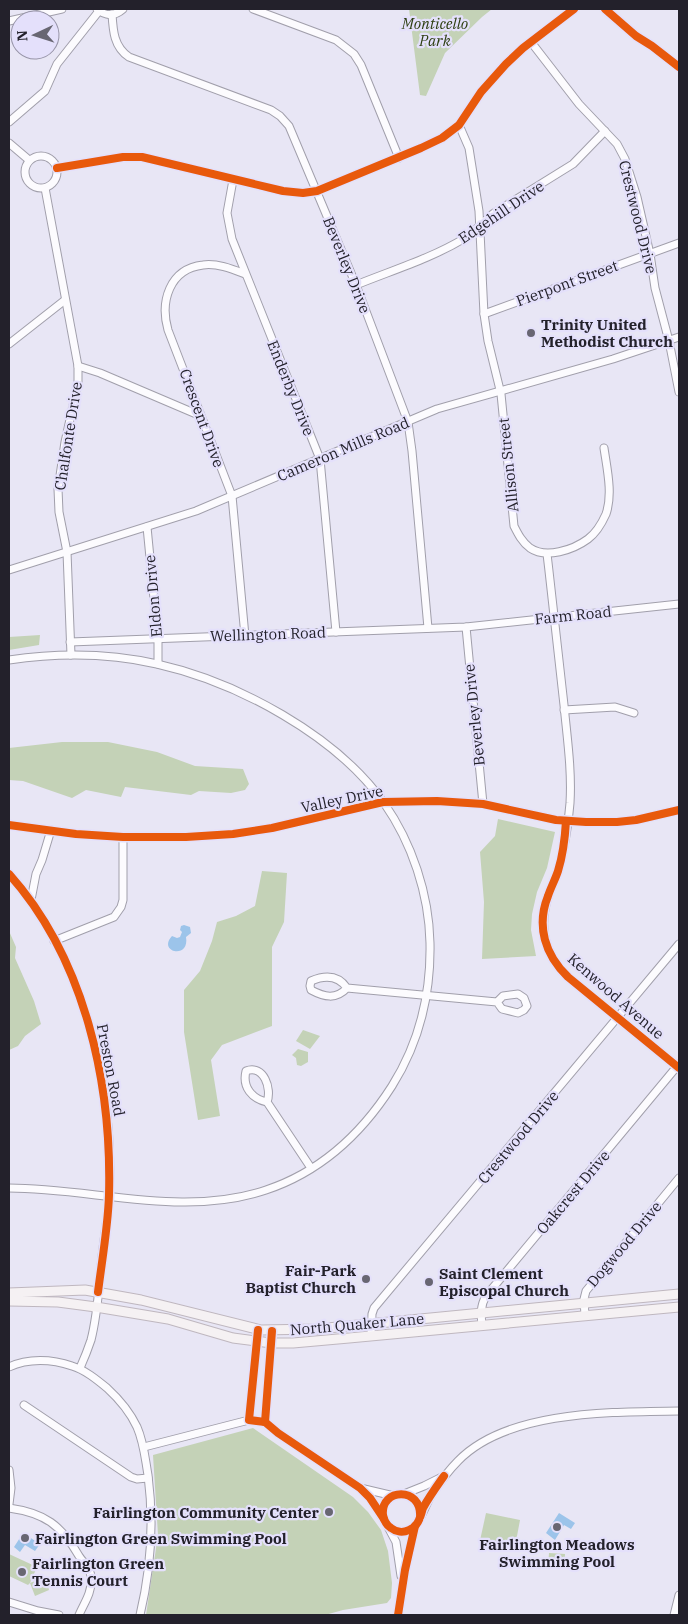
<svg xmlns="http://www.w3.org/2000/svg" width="688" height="1624" font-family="'IBM Plex Serif',serif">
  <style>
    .green { fill: #c4d2b7 }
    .water { fill: #9cc4ea }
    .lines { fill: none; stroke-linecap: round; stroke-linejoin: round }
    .minor-casing { stroke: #a19fab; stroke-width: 9 }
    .major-casing { stroke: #bfb7bf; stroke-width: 11 }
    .minor { stroke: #fcfbfe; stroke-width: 7 }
    .major { stroke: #f5f1f3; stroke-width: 9 }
    .cycleway-casing { stroke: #e4e0fb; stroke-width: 11 }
    .cycleway { stroke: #e8590c; stroke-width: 8 }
    .poi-dot { fill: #686672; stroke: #e4e0fb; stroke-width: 2 }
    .labels { text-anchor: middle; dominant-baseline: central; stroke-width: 4.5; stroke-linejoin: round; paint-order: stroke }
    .park-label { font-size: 15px; font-style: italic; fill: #2d3e10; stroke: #e4e0fb }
    .street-label { font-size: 15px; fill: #23212b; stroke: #e4e0fb }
    .poi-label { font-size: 15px; font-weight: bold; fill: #23212b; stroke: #e4e0fb; text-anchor: start }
  </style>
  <rect width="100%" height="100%" fill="#e8e6f5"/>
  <!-- green -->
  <g class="green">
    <path d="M409 9H492L482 17 445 53 426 96 420 95Z"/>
    <path d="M40 635 39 645 9 650V637Z"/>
    <path d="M62 742H108L157 752 195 766 243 769 249 784 245 790 231 793 199 791 191 795 125 787 121 797 86 790 72 798 23 781 9 780V748Z"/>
    <path d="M498 819 555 832 547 868 537 892 532 914 531 930 536 956 482 959 484 902 480 852 495 836Z"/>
    <path d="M262 871 287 873 284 922 272 947V1026L222 1045 211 1060 220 1116 198 1120 184 1032V990L200 971 212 941 217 922 236 916 255 906Z"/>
    <path d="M9 931 16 947 15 958 34 1001 41 1024 25 1036 18 1046 9 1050Z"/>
    <path d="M303 1030 320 1036 310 1049 296 1041Z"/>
    <path d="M298 1049 308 1052V1062L301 1066 297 1065 296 1058 292 1055Z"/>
    <path d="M253 1428 353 1497 368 1512 381 1530 388 1551 392 1583 391 1598 387 1603 343 1610 325 1615H146L158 1535 153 1455Z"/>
    <path d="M486 1513 520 1520 514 1552 479 1545Z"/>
    <path d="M549 1553 565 1554 564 1569 548 1567Z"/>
    <path d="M9 1554 37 1567 30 1583 45 1577 49 1590 35 1596 30 1583 28 1585 9 1576Z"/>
  </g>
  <!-- water -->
  <g class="water">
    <path d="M184 925 190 927 191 933 186 937C190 960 157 952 172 936L177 938 180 937 182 932 180 930 181 926Z"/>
    <path d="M559 1513 575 1523 571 1529 564 1525 555 1540 546 1533Z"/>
    <path d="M23 1533 40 1544 35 1551 25 1545 20 1552 14 1547Z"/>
  </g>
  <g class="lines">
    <defs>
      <g id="minor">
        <path d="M97 9C106 17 115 16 123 9"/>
        <path d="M253 9 336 40 354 54 361 65 399 158"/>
        <path d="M605 9 636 36 652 46 679 67"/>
        <path d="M112 14C113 31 114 47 129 57L271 110 280 116 289 126 356 285 408 422 412 451 428 628"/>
        <path d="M9 21 62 9"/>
        <path d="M531 42 579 104 617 144 625 159 637 197 650 254 655 288 669 341 679 392"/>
        <path d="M9 122 45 91 57 64 99 11"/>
        <path d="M459 125 469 148 479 211 484 314 488 341 501 394 514 526C518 534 522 542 530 548 546 559 573 550 588 539 596 533 602 523 606 514 613 494 607 469 604 448"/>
        <path d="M9 143 29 160"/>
        <circle cx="41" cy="172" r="16"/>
        <path d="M57 168 123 157H142L283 191 303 193 317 191 421 148 442 138 459 125 481 92 506 64 523 48 574 9"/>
        <path d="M233 180 227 213 232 239 320 459 336 632"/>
        <path d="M45 188 78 366V383L65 442 58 489 59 512 67 552 71 655"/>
        <path d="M245 274C232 269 217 263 203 265 169 269 160 302 168 330L232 496 245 636"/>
        <path d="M356 285C393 270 432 258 465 238 476 231 484 220 494 213L573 164 605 131"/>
        <path d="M484 314 679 243"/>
        <path d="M9 344 65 300"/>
        <path d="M78 366 100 373 201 416"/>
        <path d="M147 527 158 640V664"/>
        <path d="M547 554C553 604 558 654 564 705 567 737 572 770 570 803 568 825 564 852 557 873 553 885 547 896 545 909 540 936 548 958 568 977L679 1068"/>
        <path d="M9 570 196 511 437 409 613 359 679 337"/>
        <path d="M466 627 483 804"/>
        <path d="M70 642 466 627 679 604"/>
        <path d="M9 660C57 653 109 653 157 664 237 682 336 735 384 803 412 843 429 894 430 943 431 994 419 1043 392 1086 362 1133 320 1172 266 1190 183 1218 93 1188 9 1188"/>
        <path d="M564 710 615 707 634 713"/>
        <path d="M9 825 76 834 123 837H186L233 834 272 828 383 802 437 801 483 804 556 820 586 822H617L636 820 679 810"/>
        <path d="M9 874C83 957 115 1086 109 1197 108 1217 104 1237 102 1257 99 1284 98 1313 91 1340 88 1349 84 1359 80 1368"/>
        <path d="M31 900 36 874 42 860 51 830"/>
        <path d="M54 941 114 917 121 907 123 900V837"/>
        <path d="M347 988C336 1000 324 997 311 990L310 986 311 981C325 975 338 975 347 988L497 1002 502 1009 518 1013 524 1010 527 1006 524 998 518 994 503 996 497 1002"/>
        <path d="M267 1102C252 1099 242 1087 246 1071 264 1064 272 1089 267 1102L311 1168"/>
        <path d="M585 1316 584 1299 586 1291 679 1178"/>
        <path d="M482 1326C481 1315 480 1306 486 1296L679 1064"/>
        <path d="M371 1336 372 1314 374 1308 679 944"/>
        <path d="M9 1367C28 1358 52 1359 72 1366 85 1370 96 1379 107 1388 119 1399 130 1412 137 1427 144 1443 145 1458 148 1475 154 1522 151 1569 140 1615"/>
        <path d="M24 1405 131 1477 137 1479 148 1478"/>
        <path d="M249 1420 258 1330"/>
        <path d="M265 1422 272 1331"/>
        <path d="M144 1447 249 1420 265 1422 278 1433 360 1488 370 1498 382 1517"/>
        <path d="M9 1470 11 1488 9 1504"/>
        <path d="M360 1488 394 1496"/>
        <path d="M404 1494 424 1486 442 1477"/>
        <path d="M9 1508C45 1513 61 1525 79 1556 84 1564 91 1567 91 1579 92 1593 84 1603 79 1615"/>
        <path d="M420 1517C422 1490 386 1486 383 1511 381 1526 398 1537 411 1529 420 1524 426 1503 432 1494 440 1482 448 1471 458 1461 507 1410 613 1412 679 1411"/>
        <path d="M388 1527 396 1542 401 1576"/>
        <path d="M9 1602 38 1611 59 1615"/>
        <path d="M398 1615 405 1570 415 1526"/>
        <path d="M674 1615 679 1595"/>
      </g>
      <g id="major">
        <path d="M9 1293 85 1290 141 1300 261 1330 317 1329 679 1294"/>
        <path d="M9 1301 58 1302 96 1307 168 1319 233 1338 271 1343H293L349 1338 679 1307"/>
      </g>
    </defs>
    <!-- minor casing -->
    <use href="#minor" class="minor-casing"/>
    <!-- major casing -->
    <use href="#major" class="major-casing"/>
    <!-- minor -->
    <use href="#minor" class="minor"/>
    <!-- major -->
    <use href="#major" class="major"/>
    <defs>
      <g id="cycleway">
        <path d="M605 9 636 36 652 46 679 67"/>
        <path d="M57 168 123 157H142L283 191 303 193 317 191 421 148 442 138 459 125 481 92 506 64 523 48 574 9"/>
        <path d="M566 821C565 838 563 855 558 871 555 880 551 887 548 896 536 926 545 955 568 977L679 1068"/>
        <path d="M9 825 76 834 123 837H186L233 834 272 828 383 802 437 801 483 804 556 820 586 822H617L636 820 679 810"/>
        <path d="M9 874C85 959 112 1083 109 1195 108 1227 102 1260 98 1292"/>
        <path d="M258 1330 249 1420 265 1422 278 1433 360 1488 370 1498 384 1519"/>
        <path d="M265 1422 272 1331"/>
        <path d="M420 1517C422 1486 380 1488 383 1515 384 1521 386 1525 391 1528 396 1532 403 1533 409 1530 411 1529 414 1527 415 1526 420 1521 421 1514 423 1508 429 1497 437 1486 444 1476"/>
        <path d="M398 1615 405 1570 415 1526"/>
      </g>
    </defs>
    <!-- cycleway casing -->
    <use href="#cycleway" class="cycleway-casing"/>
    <!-- cycleway -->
    <use href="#cycleway" class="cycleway"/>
  </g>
  <!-- markers -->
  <g class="poi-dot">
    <circle cx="531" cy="333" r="5"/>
    <circle cx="366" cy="1279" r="5"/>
    <circle cx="429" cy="1282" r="5"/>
    <circle cx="329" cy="1512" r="5"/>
    <circle cx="557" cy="1527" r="5"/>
    <circle cx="25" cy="1538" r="5"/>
    <circle cx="22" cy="1572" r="5"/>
  </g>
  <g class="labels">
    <!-- park labels -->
    <g class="park-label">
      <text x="435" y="23">Monticello<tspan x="435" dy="17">Park</tspan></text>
    </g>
    <!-- street labels -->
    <g class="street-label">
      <text transform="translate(501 212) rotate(-34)">Edgehill Drive</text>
      <text transform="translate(638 217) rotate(76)">Crestwood Drive</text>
      <text transform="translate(347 265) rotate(68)">Beverley Drive</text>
      <text transform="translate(567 283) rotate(-20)">Pierpont Street</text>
      <text transform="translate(291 388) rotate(68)">Enderby Drive</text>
      <text transform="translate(202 418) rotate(70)">Crescent Drive</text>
      <text transform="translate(68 436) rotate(-81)">Chalfonte Drive</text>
      <text transform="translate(343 449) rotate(-23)">Cameron Mills Road</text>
      <text transform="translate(508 465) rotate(-96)">Allison Street</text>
      <text transform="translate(153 596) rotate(-95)">Eldon Drive</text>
      <text transform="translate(573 615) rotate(-6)">Farm Road</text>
      <text transform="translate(268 634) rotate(-2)">Wellington Road</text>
      <text transform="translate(474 715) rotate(-96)">Beverley Drive</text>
      <text transform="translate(342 799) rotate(-12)">Valley Drive</text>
      <text transform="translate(616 996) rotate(41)">Kenwood Avenue</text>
      <text transform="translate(111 1070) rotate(79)">Preston Road</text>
      <text transform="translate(518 1137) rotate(-50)">Crestwood Drive</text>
      <text transform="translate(573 1192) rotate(-50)">Oakcrest Drive</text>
      <text transform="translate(624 1244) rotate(-50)">Dogwood Drive</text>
      <text transform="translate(357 1324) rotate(-5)">North Quaker Lane</text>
    </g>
    <!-- poi labels -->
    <g class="poi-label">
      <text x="541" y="324">Trinity United<tspan x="541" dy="17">Methodist Church</tspan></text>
      <text x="356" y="1270" text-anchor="end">Fair-Park<tspan x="356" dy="17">Baptist Church</tspan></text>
      <text x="439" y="1273">Saint Clement<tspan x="439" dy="17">Episcopal Church</tspan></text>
      <text x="319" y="1512" text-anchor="end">Fairlington Community Center</text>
      <text x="35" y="1538">Fairlington Green Swimming Pool</text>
      <text x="557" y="1544" text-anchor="middle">Fairlington Meadows<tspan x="557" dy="17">Swimming Pool</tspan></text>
      <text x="32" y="1563">Fairlington Green<tspan x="32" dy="17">Tennis Court</tspan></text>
    </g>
  </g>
  <!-- border -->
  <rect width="688" height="1624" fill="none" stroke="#23212b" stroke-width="20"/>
  <!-- north arrow -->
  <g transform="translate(35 35) rotate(266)"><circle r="24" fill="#e4e0fb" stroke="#9794a8"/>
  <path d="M0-4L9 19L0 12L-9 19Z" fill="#686672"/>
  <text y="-8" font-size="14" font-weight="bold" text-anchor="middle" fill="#23212b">N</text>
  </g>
</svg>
